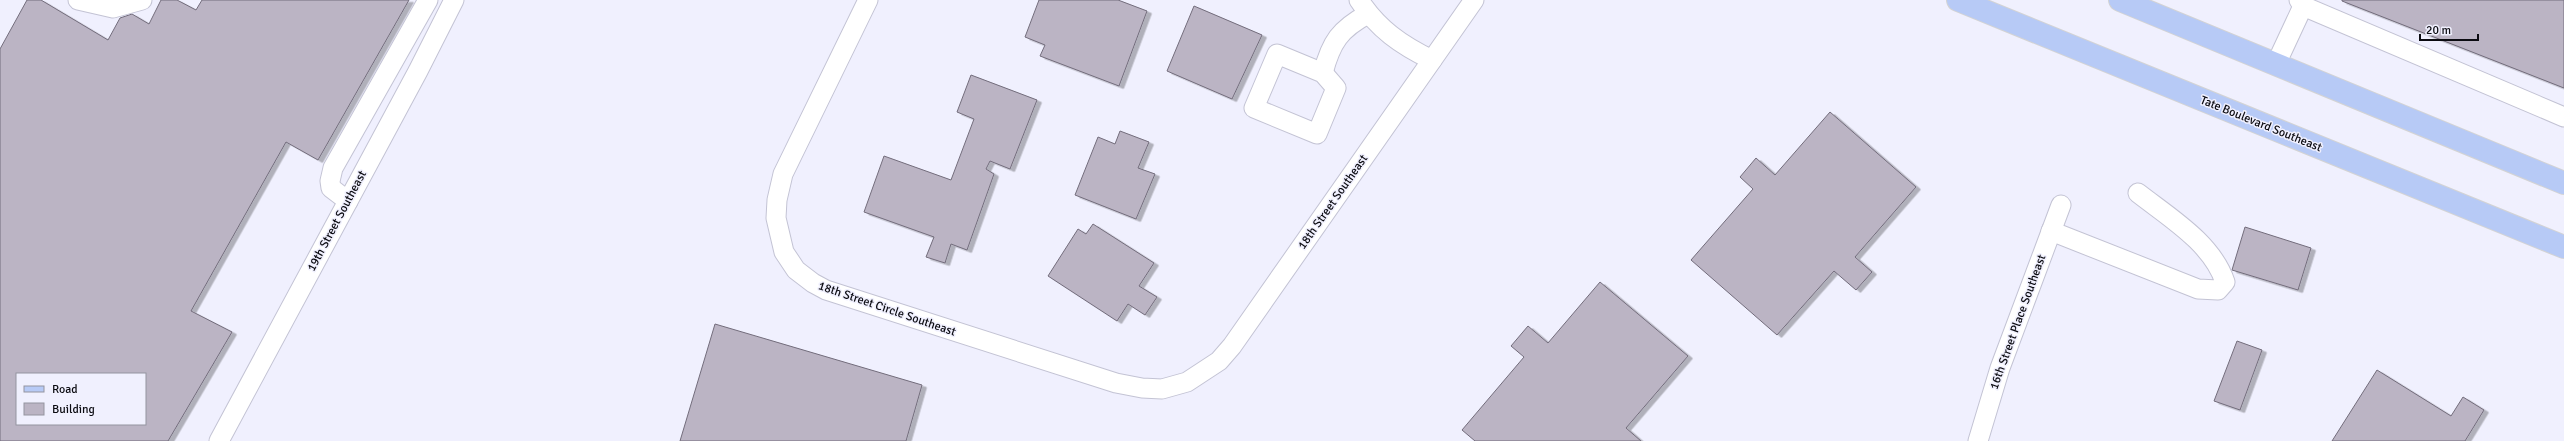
<svg xmlns="http://www.w3.org/2000/svg" width="2564" height="441" font-family="Signika,sans-serif">
  <style>
    .building { fill: #bbb4c4; stroke: #736d7c; fill-rule: evenodd; filter: url(#shadow) }
    .lines { fill: none; stroke-linecap: round; stroke-linejoin: round }
    .minor-casing { stroke: #c3c3d4; stroke-width: 21 }
    .major-casing { stroke: #d3d3d4; stroke-width: 24 }
    .minor { stroke: #fff; stroke-width: 19 }
    .major { stroke: #b7caf6; stroke-width: 22 }
    .labels { text-anchor: middle; dominant-baseline: central; stroke-width: 3; stroke-linejoin: round; paint-order: stroke }
    .street-label { font-size: 12px; fill: #0b0b11; stroke: #f0f0fe }
  </style>
  <defs>
    <filter id="shadow"><feDropShadow dx="4.5" dy="2.5" stdDeviation="0" flood-color="#0004"/></filter>
  </defs>
  <rect width="100%" height="100%" fill="#f0f0fe"/>
  <!-- building -->
  <g class="building">
    <path d="M27 0H41L108 40 120 18 132 14 149 24 161 0H177L196 10 202 0H409L318 160 286 142 191 311 232 332 168 441H0V49ZM17 374H145V424H17Z"/>
    <path d="M1039 0H1118L1147 11 1119 86 1040 56 1045 45 1025 37Z"/>
    <path d="M2342 0H2564V88L2342 1Z"/>
    <path d="M1194 6 1262 35 1232 99 1167 71Z"/>
    <path d="M971 75 1037 100 1010 169 990 161 986 169 994 174 967 250 951 244 945 263 926 257 934 237 864 212 884 156 951 180 974 119 957 112Z"/>
    <path d="M1830 112 1916 187 1855 257 1872 272 1856 290 1834 271 1777 335 1691 260 1753 189 1740 177 1756 158 1775 175Z"/>
    <path d="M1120 131 1149 142 1138 168 1155 174 1136 219 1075 195 1098 137 1115 144Z"/>
    <path d="M1093 224 1154 263 1139 286 1157 297 1145 315 1128 304 1117 321 1048 276 1078 229 1086 234Z"/>
    <path d="M2245 227 2311 248 2298 290 2232 270Z"/>
    <path d="M1600 282 1688 356 1626 428 1641 441H1475L1462 430 1524 357 1511 346 1528 326 1548 343Z"/>
    <path d="M715 324 922 385 906 441H680Z"/>
    <path d="M2237 341 2262 350 2240 410 2214 401Z"/>
    <path d="M2377 370 2451 416 2463 397 2484 410 2465 441H2332Z"/>
  </g>
  <g class="lines">
    <defs>
      <g id="minor">
        <path d="M78 0 113 8 142 0"/>
        <path d="M868 0 783 174 777 200 776 218 784 252 796 270 813 283 826 290 1116 383 1142 388 1162 389 1187 382 1219 361 1232 346 1474 0"/>
        <path d="M1359 0C1378 29 1401 45 1432 60"/>
        <path d="M2299 0 2303 6 2564 117"/>
        <path d="M1277 54 1323 73 1336 88 1317 134 1254 108Z"/>
        <path d="M2276 64 2303 6"/>
        <path d="M1323 73C1331 42 1340 29 1368 14"/>
        <path d="M348 201 331 188 330 181 333 168 428 0"/>
        <path d="M2051 231 2198 289 2218 290 2225 282C2212 243 2170 218 2138 193"/>
        <path d="M219 441 418 71 454 0"/>
        <path d="M1978 441 2000 368 2061 205"/>
      </g>
      <g id="major">
        <path d="M1958 0 2564 247"/>
        <path d="M2120 0 2564 183"/>
      </g>
    </defs>
    <!-- minor casing -->
    <use href="#minor" class="minor-casing"/>
    <!-- major casing -->
    <use href="#major" class="major-casing"/>
    <!-- minor -->
    <use href="#minor" class="minor"/>
    <!-- major -->
    <use href="#major" class="major"/>
  </g>
  <g class="labels">
    <!-- street labels -->
    <g class="street-label">
      <text transform="translate(2261 124) rotate(22)">Tate Boulevard Southeast</text>
      <text transform="translate(1333 202) rotate(-55)">18th Street Southeast</text>
      <text transform="translate(337 221) rotate(-62)">19th Street Southeast</text>
      <text transform="translate(887 309) rotate(19)">18th Street Circle Southeast</text>
      <text transform="translate(2018 322) rotate(-70)">16th Street Place Southeast</text>
    </g>
  </g>
  <!-- legend -->
  <rect x="16" y="373" width="130" height="52" fill="#f0f0fe" stroke="#94949f"/>
  <rect x="24" y="386" width="20" height="6" fill="#b7caf6" stroke="#94949f"/>
  <text x="52" y="393" font-size="12" fill="#0b0b11">Road</text>
  <rect x="24" y="403" width="20" height="12" fill="#bbb4c4" stroke="#94949f"/>
  <text x="52" y="413" font-size="12" fill="#0b0b11">Building</text>
  <!-- scale -->
  <path d="M2420 34v6h58v-6" fill="none" stroke="#0b0b11" stroke-width="2"/>
  <text x="2426" y="34" font-size="12" fill="#0b0b11" stroke="#f0f0fe" stroke-width="3" paint-order="stroke">20 m</text>
</svg>
